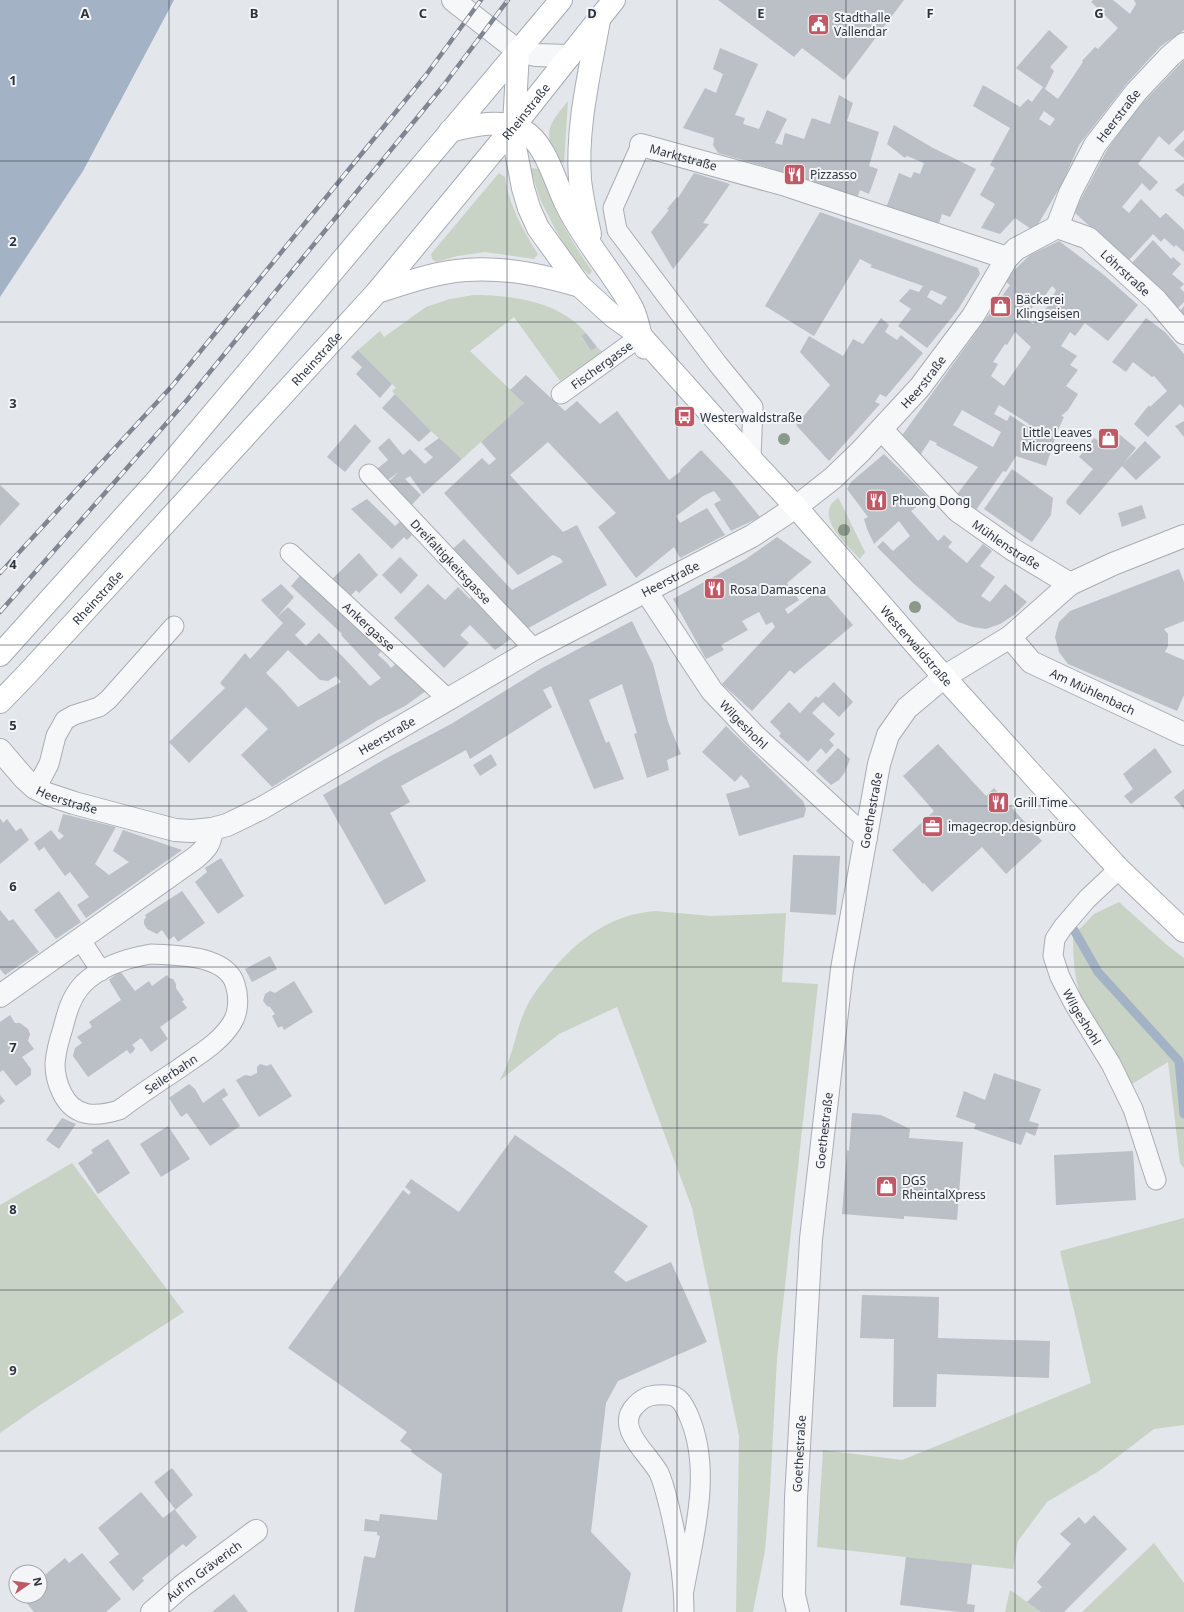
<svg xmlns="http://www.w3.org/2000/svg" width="1184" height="1612" font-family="'Noto Sans',sans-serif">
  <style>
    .green { fill: #c9d3c5 }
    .water { fill: #a3b3c5 }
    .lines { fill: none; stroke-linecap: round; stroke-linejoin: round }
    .stream { stroke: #a3b3c5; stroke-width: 9 }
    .building { fill: #bbbfc6; fill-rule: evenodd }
    .service-casing { stroke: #a9adb4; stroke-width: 21 }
    .minor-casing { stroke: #a9adb4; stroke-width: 24 }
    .tertiary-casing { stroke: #a9adb4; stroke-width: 24 }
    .secondary-casing { stroke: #a9adb4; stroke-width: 24 }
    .primary-casing { stroke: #a4aab4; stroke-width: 24 }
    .service { stroke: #f6f7f8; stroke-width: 19 }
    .minor { stroke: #f6f7f8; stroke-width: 22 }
    .tertiary { stroke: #f6f7f8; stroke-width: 22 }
    .secondary { stroke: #fff; stroke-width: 22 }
    .primary { stroke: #fff; stroke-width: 22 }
    .rail-casing { stroke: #7f8692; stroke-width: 4.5 }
    .rail { stroke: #f3f5f7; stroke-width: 3; stroke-dasharray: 9; stroke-linecap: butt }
    .tree { fill: #8a998a }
    .grid { fill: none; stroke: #2d3440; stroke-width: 1; stroke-opacity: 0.55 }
    .labels { text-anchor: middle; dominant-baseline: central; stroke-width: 4; stroke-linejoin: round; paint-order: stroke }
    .poi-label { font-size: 12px; fill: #2d3440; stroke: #f3f5f7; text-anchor: start }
    .street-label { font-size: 12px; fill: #2d3440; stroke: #f3f5f7 }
    .grid-label { font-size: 13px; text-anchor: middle; font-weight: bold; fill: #2d3440; stroke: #f3f5f7; stroke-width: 4; stroke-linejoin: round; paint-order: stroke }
  </style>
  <rect width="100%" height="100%" fill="#e3e6ea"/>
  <!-- green -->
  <g class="green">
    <path d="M568 101 564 163C558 160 556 155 553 149 543 127 555 118 568 101Z"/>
    <path d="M530 168 539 169C552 206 569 239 592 271L589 275 571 256 554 227 540 199Z"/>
    <path d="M499 173 505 177C508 203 524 233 538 254L534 259 485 252 458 256 436 262 432 259 431 254Z"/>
    <path d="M473 295C512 295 559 301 586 333L581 337 591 351 597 347 603 352 560 381 514 317 470 351 524 403 462 459 431 431 395 394 392 391 396 388 358 350 380 331 384 337 426 307 450 299Z"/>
    <path d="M838 497 865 552 860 559C850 548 822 524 830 507 831 503 836 500 838 497Z"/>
    <path d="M1119 902 1168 946 1184 958V1168L1180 1163 1168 1062 1132 1084C1112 1055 1091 1027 1080 994 1074 975 1073 956 1073 936L1094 914Z"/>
    <path d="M655 911 711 916 786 913 782 982 818 984 777 1359 770 1491 765 1551 753 1612H736L739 1436 692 1208 617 1007 559 1034 499 1081C514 1058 515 1027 529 1002 533 995 538 988 543 982 570 945 608 914 655 911Z"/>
    <path d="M72 1163 184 1312 37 1407 0 1433V1205Z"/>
    <path d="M1184 1218V1425L1154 1429 1099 1471 1047 1502 1018 1541 1013 1569 817 1547 823 1450 902 1460 1091 1383 1060 1251Z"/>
    <path d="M1154 1543 1184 1583V1612H1082Z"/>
    <path d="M1010 1590 1041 1612H1005Z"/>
  </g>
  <!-- water -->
  <path class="water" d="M0 0H174L83 171 0 297Z"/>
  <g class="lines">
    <!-- stream -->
    <path class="stream" d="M1074 930 1098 972 1179 1061 1184 1114"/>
  </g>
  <!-- building -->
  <g class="building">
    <path d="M718 0H904L844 80 802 48 794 57Z"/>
    <path d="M1093 0H1113L1130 14 1136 4 1134 0H1184V30L1161 46 1128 82 1079 145 1063 182 1034 231 1015 218 1000 234 981 228 995 204 980 195 995 168 990 165 1010 128 973 106 983 85 1020 107 1028 99 1032 102 1043 87 1016 68 1049 30 1068 47 1050 67 1054 71 1045 89 1058 99 1083 62 1082 61 1095 47 1098 49 1118 28 1091 2ZM1044 111 1055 119 1050 126 1039 119Z"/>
    <path d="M720 48 758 64 735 115 745 118 743 124 759 129 767 110 787 119 775 143 782 145 785 133 804 139 812 118 830 124 839 95 853 103 847 121 879 132 869 166 878 169 869 194 860 190 857 198 763 166 718 153 713 145 714 138 683 128 705 88 716 93 723 74 713 69Z"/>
    <path d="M1184 60V130L1169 145 1159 136 1138 164 1158 182 1150 191 1142 183 1122 207 1129 213 1141 199 1160 218 1166 213 1184 230V252L1176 245 1174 247 1164 238 1161 242 1153 234 1128 261 1074 212 1107 150 1133 113Z"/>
    <path d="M894 125 933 148 976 169 950 217 942 214 938 226 886 208 899 173 911 178 914 172 920 174 924 163 907 156 905 158 887 144Z"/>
    <path d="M1184 140V158L1174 150Z"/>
    <path d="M694 173 730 184 703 223 709 224 673 269 651 232 669 210 667 209 677 197 678 198Z"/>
    <path d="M1184 183V197L1175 190Z"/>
    <path d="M820 212 978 268 980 274 957 311 927 348 898 326 911 309 899 301 910 289 919 292 923 286 870 267 872 265 860 259 814 336 765 306ZM931 290 947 297 941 305 927 297Z"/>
    <path d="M1153 240 1171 259 1173 257 1181 264 1172 274 1184 284 1180 288 1184 292V302L1177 309 1131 264Z"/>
    <path d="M1059 241 1104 275 1138 305 1108 341 1085 323 1075 336 1070 332 1061 346 1077 356 1070 365 1078 370 1066 386 1078 394 1068 410 1061 416 1064 417 1057 432 1046 466 1016 456 1006 472 1003 471 974 513 955 497 978 467 936 445 937 443 930 440 917 460 898 441 1010 285 1005 281 1009 275 1030 255ZM1052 286 1056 290 1048 306 1033 324 1025 318 1035 303 1038 305ZM1015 332 1031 347 1004 386 991 376 998 364 993 362 1005 344 1007 345ZM999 405 1029 424 1028 427 1010 415 1007 421 994 414ZM962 410 1001 432 993 447 953 425Z"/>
    <path d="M1184 306V319L1178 313Z"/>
    <path d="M881 318 889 325 885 332 897 340 901 335 923 353 886 397 880 394 875 402 880 404 829 461 796 425 830 385 800 352 809 336 843 356 853 339 863 344Z"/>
    <path d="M1146 318 1165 332 1184 354V408L1180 404 1148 437 1134 424 1149 405 1150 407 1167 391 1154 376 1152 377 1133 362 1126 372 1112 362Z"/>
    <path d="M586 333 597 347 591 351 581 336Z"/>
    <path d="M358 350 392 384 380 398 356 374 362 367 351 357Z"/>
    <path d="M526 375 565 411 577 401 600 424 617 411 669 480 681 471 680 470 701 450 731 481 760 517 731 531 714 504 721 500 714 491 703 496 676 516 680 523 707 508 725 535 680 558 674 547 636 578 598 527 616 513 548 442 510 475 563 532 577 525 607 585 521 632 448 553 464 539 512 590 563 562 560 558 553 555 518 575 444 493 482 458 489 465 496 459 481 442 524 403 510 390Z"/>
    <path d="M395 394 431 431 419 442 382 408Z"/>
    <path d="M1184 421V437L1175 426Z"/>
    <path d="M355 424 371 441 345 472 327 457Z"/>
    <path d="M1114 430 1136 448 1124 463 1145 441 1161 457 1136 480 1122 466 1080 515 1067 504 1066 501 1093 469 1079 457 1094 438 1097 440Z"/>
    <path d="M389 438 403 455 410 449 425 464 433 457 424 449 439 438 462 459 423 494 410 476 405 479 421 495 407 510 384 486 399 472 382 484 372 473 388 460 378 448Z"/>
    <path d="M884 454 929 498 911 511 938 541 944 535 952 542 948 547 967 563 983 544 992 551 980 566 995 577 981 596 990 602 1005 584 1027 602 1014 615 1000 624 986 629 973 627 958 622 913 583 877 547 883 541 893 551 910 536 899 521 874 544 867 529 864 519 868 517 847 489 851 482Z"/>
    <path d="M1012 469 1053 498 1051 515 1032 542 984 509Z"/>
    <path d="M0 485 20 504 0 526Z"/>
    <path d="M367 499 395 526 404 518 417 530 407 540 404 537 392 549 351 509Z"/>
    <path d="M1142 505 1146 518 1122 527 1118 513Z"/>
    <path d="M777 537 812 562 787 583 799 600 785 609 788 614 821 588 853 625 794 674 790 670 752 711 722 684 775 627 772 622 766 625 759 612 742 621 748 630 721 645 724 650 706 659 673 599 746 559Z"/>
    <path d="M359 553 378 575 359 593 356 590 347 600 328 583Z"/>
    <path d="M400 557 418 575 401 594 382 575Z"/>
    <path d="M1179 569 1184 582V621L1164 629 1168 634V646L1165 652 1184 660V695L1177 711 1068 664 1059 652 1055 637 1059 622 1070 611Z"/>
    <path d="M305 570 386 646 378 655 387 663 391 668 400 659 430 688 405 706 378 720 272 787 241 755 268 729 246 707 189 763 169 742 225 688 220 683 245 653 250 659 283 623 277 617 288 607 306 624 295 635 306 646 319 633 346 660 370 686 381 678 341 635 342 634 291 586ZM288 650 320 680 328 681 336 676 341 682 298 707 280 687 266 673Z"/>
    <path d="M281 584 294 597 277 617 261 600Z"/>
    <path d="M428 584 445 600 458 587 470 599 476 593 515 636 495 650 470 625 460 635 469 643 444 668 394 618Z"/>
    <path d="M632 621 653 664 668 722 681 754 667 760 669 770 647 778 634 734 637 733 622 684 589 700 606 743 609 741 624 779 594 789 551 686 543 690 552 707 470 759 466 750 401 786 410 802 390 813 426 881 385 905 323 795 385 759 451 724 542 668Z"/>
    <path d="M834 682 853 702 839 717 823 702 812 713 835 734 829 740 834 745 826 754 821 748 808 762 779 736 781 733 770 722 789 702 800 713 816 696 818 698Z"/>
    <path d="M726 726 803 801 806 809 804 817 739 836 726 794 750 787 747 781 741 775 735 782 702 752Z"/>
    <path d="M938 744 986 796 994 788 1042 841 1006 874 982 847 932 892 924 883 923 884 892 850 934 811 903 776Z"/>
    <path d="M838 748 850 759 845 772 839 780 831 785 816 771Z"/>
    <path d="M1155 748 1172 772 1131 804 1124 796 1133 789 1123 774Z"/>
    <path d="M491 754 497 765 480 776 473 765Z"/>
    <path d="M1184 789V809L1174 797Z"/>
    <path d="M63 814 116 827 95 864 109 875 129 862 113 851 123 830 182 850 86 918 77 905 89 897 70 872 65 876 44 847 39 851 34 843 51 830 59 840 64 836 58 831Z"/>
    <path d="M0 818 3 823 7 819 16 831 21 828 29 840 0 864Z"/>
    <path d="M793 855 840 856 836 915 790 912Z"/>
    <path d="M221 858 244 896 218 914 195 882 207 872 205 868Z"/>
    <path d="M59 891 81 922 56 939 34 910Z"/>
    <path d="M182 891 205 923 178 942 174 936 169 940 162 930 157 934 147 929 144 924V920L146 917 145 915Z"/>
    <path d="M0 910 9 921 13 919 39 952 5 975 0 969Z"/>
    <path d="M270 956 277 969 252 982 245 969Z"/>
    <path d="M120 971 135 991 149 981 152 986 167 975 169 978 173 979 176 984V988L184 1000 182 1001 187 1008 160 1027 168 1039 151 1052 141 1038 132 1045 135 1048 134 1051 130 1054 127 1050 88 1077 73 1056 75 1048 82 1043 77 1037 92 1027 89 1022 121 1000 109 980Z"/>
    <path d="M294 981 313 1012 284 1030 282 1026 278 1028 272 1016 275 1014 270 1007 267 1006 263 1001 265 994 270 991 275 993Z"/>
    <path d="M10 1015 15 1023H20L28 1029 30 1034 28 1041 34 1049 22 1057 31 1069V1075L16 1086 3 1070 0 1072V1022Z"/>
    <path d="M260 1064 267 1066 271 1064 292 1096 259 1117 236 1080 245 1075 251 1076 257 1073V1067Z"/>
    <path d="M994 1073 1041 1089 1029 1121 1039 1124 1035 1136 1026 1132 1021 1145 974 1129 976 1124 956 1117 964 1091 985 1100Z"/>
    <path d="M189 1084 195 1089 203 1103 224 1088 228 1095 222 1099 240 1126 210 1146 187 1113 181 1117 169 1098Z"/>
    <path d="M0 1095 5 1101 0 1105Z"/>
    <path d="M852 1113 881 1115 910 1129 909 1138 963 1142 957 1220 904 1216V1219L842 1214 847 1150 849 1151Z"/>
    <path d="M62 1118 76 1124 59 1149 46 1140Z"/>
    <path d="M168 1126 190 1159 161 1177 140 1144Z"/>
    <path d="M515 1135 648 1226 614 1272 626 1282 671 1262 707 1342 618 1381 606 1403 591 1532 631 1573 622 1612H354L364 1556 375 1558 380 1536 377 1535V1532L364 1531 365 1519 379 1521 380 1514 437 1520 442 1474 411 1452 412 1450 400 1441 407 1432 288 1348 403 1190 409 1195 411 1192 405 1187 411 1179 459 1212Z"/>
    <path d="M108 1139 130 1173 98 1194 78 1163 93 1153 91 1150Z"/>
    <path d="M1133 1151 1136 1200 1056 1205 1054 1155Z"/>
    <path d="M862 1295 939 1297 938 1338 1050 1341 1049 1378 937 1374 936 1407H893L894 1339 860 1338Z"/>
    <path d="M172 1468 193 1495 175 1510 197 1537 186 1547 183 1544 142 1578 144 1581 133 1591 109 1562 119 1554 98 1528 141 1492 163 1518 175 1509 154 1482Z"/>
    <path d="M1094 1515 1127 1549 1064 1612H1041L1027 1602 1042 1587 1037 1582 1071 1544 1060 1534 1079 1517 1085 1524Z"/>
    <path d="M82 1553 121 1599 106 1612H34L25 1601 31 1596H40V1579L65 1558 69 1563Z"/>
    <path d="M906 1557 972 1564 967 1604 975 1605 974 1612H959L900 1605Z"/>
    <path d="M234 1594 248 1612H212Z"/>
  </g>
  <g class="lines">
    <defs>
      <g id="service">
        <path d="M641 145 613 208 617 230 717 363 753 407 751 459"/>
        <path id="s1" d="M561 394 641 336 644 349"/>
        <path id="s2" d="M369 474 534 649"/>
        <path id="s3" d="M290 553 449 700"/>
        <path d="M35 788 41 779 49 764 56 736 65 720 74 715 99 707 108 700 174 626"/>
        <path id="s4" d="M1119 869 1087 899 1063 927 1055 939 1053 956 1060 977 1074 1004 1111 1064 1133 1109 1156 1180"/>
        <path d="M80 939 101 971"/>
        <path d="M151 954C177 955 226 955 235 984 239 996 239 1012 232 1023 219 1044 196 1056 177 1070 157 1083 138 1096 119 1110 96 1117 74 1118 62 1093 58 1085 55 1073 55 1064 56 1051 59 1040 63 1028 67 1012 71 997 83 984 101 966 127 958 151 954Z"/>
        <path d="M684 1590C694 1534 713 1469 688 1414 684 1405 679 1395 668 1395 654 1394 645 1395 635 1406 614 1428 649 1454 659 1473 664 1484 667 1498 670 1510 678 1544 684 1578 684 1612"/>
      </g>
      <g id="minor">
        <path d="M453 0 518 51 536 55 570 56"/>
        <path id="s5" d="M641 145 786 185 1007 258"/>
        <path id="s6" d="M1057 227 1088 238 1156 300 1184 333"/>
        <path id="s7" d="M882 430 958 511 1012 549 1070 584"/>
        <path id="s8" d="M646 591 712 691 754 735 866 838"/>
        <path id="s9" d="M1010 637 1031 662 1184 734"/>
        <path d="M944 677 1010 637 1070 584 1113 564 1184 536"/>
        <path id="s10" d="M0 750 24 778 35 788 47 794 74 803 175 830 191 831 212 829 227 825 262 808 534 649 752 536 796 507 833 478 860 452 920 387 973 316 1007 258 1016 249 1057 227 1070 193 1095 145 1136 92 1170 56 1184 44"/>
        <path d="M0 996 195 858C207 848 210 844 212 829"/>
        <path id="s11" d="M152 1612 182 1586 256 1531"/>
      </g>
      <g id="tertiary">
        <path id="s12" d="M798 1612 794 1595 796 1498 811 1239 842 969 879 764 888 735 907 708 944 677"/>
      </g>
      <g id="secondary">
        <path id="s13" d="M518 51 514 126 515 147 523 188 529 208 538 228 580 286 614 317 641 336 751 459 796 507 944 677 1038 781 1119 869 1184 931"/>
        <path d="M450 131C473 125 503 118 524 131 546 144 555 182 566 204 583 240 611 270 630 304 636 313 638 326 641 336"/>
        <path d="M590 234C586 216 582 198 580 180 576 126 590 72 599 20"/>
        <path d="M377 292C405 283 436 272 466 270 505 267 542 275 580 286"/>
      </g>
      <g id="primary">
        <path d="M0 655 158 479 561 0"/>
        <path id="s14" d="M0 702 29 672 377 292 514 126 614 0"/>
      </g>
    </defs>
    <!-- service casing -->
    <use href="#service" class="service-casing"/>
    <!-- minor casing -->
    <use href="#minor" class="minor-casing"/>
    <!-- tertiary casing -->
    <use href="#tertiary" class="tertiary-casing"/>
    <!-- secondary casing -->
    <use href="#secondary" class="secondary-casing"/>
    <!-- primary casing -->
    <use href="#primary" class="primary-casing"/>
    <!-- service -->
    <use href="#service" class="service"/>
    <!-- minor -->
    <use href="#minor" class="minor"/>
    <!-- tertiary -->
    <use href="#tertiary" class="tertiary"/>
    <!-- secondary -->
    <use href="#secondary" class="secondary"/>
    <!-- primary -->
    <use href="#primary" class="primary"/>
    <defs>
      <g id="rail">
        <path d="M0 573 172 386 426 75 481 0"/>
        <path d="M0 612 187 400 443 86 508 0"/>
      </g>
    </defs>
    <!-- rail casing -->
    <use href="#rail" class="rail-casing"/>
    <!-- rail -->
    <use href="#rail" class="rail"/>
  </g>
  <!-- trees -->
  <g class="tree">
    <circle cx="784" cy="439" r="6"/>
    <circle cx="844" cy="530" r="6"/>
    <circle cx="915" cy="607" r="6"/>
  </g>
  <!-- grid -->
  <path class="grid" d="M169 0V1612M338 0V1612M507 0V1612M677 0V1612M846 0V1612M1015 0V1612M0 161H1184M0 322H1184M0 484H1184M0 645H1184M0 806H1184M0 967H1184M0 1128H1184M0 1290H1184M0 1451H1184"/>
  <!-- icons -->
  <defs>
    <symbol id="civic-square" viewBox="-11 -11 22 22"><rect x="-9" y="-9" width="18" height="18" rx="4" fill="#c05866" stroke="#f3f5f7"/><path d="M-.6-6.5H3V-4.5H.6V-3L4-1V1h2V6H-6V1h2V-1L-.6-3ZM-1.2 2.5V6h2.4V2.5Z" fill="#fff"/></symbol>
    <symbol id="restaurant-square" viewBox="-11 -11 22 22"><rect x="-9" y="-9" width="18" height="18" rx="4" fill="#c05866" stroke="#f3f5f7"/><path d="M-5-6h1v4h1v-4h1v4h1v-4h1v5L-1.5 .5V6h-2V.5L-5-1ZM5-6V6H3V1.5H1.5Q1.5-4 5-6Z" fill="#fff"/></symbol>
    <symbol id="shop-square" viewBox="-11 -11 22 22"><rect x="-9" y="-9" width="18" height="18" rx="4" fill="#c05866" stroke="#f3f5f7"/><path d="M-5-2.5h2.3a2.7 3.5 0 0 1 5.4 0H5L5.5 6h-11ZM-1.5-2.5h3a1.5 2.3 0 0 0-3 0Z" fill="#fff"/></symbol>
    <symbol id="bus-square" viewBox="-11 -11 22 22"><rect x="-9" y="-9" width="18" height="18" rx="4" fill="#c05866" stroke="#f3f5f7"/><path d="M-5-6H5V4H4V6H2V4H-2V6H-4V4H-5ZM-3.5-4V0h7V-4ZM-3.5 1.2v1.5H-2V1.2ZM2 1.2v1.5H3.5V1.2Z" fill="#fff"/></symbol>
    <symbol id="office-square" viewBox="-11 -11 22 22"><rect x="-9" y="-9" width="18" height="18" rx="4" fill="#c05866" stroke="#f3f5f7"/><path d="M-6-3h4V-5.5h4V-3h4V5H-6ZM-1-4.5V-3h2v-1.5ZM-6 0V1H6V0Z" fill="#fff"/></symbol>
  </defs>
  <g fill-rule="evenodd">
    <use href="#civic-square" x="806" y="12" width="25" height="25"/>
    <use href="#restaurant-square" x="782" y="162" width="25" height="25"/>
    <use href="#shop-square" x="988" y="294" width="25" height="25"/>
    <use href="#bus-square" x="672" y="404" width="25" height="25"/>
    <use href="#shop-square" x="1096" y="426" width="25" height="25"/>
    <use href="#restaurant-square" x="864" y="488" width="25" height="25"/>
    <use href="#restaurant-square" x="702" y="576" width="25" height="25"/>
    <use href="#restaurant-square" x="986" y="790" width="25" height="25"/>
    <use href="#office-square" x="920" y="814" width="25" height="25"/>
    <use href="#shop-square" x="874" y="1174" width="25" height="25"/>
  </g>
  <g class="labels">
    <!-- poi labels -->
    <g class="poi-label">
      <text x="834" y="17">Stadthalle<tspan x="834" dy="14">Vallendar</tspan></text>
      <text x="810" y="174">Pizzasso</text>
      <text x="1016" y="299">Bäckerei<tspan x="1016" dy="14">Klingseisen</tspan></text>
      <text x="700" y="417">Westerwaldstraße</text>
      <text x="1092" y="432" text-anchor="end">Little Leaves<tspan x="1092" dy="14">Microgreens</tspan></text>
      <text x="892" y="500">Phuong Dong</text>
      <text x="730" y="589">Rosa Damascena</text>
      <text x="1014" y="802">Grill Time</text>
      <text x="948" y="826">imagecrop.designbüro</text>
      <text x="902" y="1180">DGS<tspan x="902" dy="14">RheintalXpress</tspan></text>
    </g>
    <!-- street labels -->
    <g class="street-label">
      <text stroke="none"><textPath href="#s14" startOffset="791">Rheinstraße</textPath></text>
      <text stroke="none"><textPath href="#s10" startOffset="1419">Heerstraße</textPath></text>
      <text stroke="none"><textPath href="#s5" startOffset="44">Marktstraße</textPath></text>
      <text stroke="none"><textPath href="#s6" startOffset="84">Löhrstraße</textPath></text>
      <text stroke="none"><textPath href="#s14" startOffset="467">Rheinstraße</textPath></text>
      <text stroke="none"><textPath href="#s1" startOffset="50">Fischergasse</textPath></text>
      <text stroke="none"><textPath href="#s10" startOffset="1082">Heerstraße</textPath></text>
      <text stroke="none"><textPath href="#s7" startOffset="170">Mühlenstraße</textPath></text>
      <text stroke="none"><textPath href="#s2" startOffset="120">Dreifaltigkeitsgasse</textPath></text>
      <text stroke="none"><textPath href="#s10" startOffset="758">Heerstraße</textPath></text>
      <text stroke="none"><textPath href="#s14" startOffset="143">Rheinstraße</textPath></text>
      <text stroke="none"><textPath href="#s3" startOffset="108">Ankergasse</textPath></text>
      <text stroke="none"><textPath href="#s13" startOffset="746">Westerwaldstraße</textPath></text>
      <text stroke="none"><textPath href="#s9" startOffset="101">Am Mühlenbach</textPath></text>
      <text stroke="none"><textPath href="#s8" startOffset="166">Wilgeshohl</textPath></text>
      <text stroke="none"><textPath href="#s10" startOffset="434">Heerstraße</textPath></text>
      <text stroke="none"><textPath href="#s10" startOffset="86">Heerstraße</textPath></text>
      <text stroke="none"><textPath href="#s12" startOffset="807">Goethestraße</textPath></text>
      <text stroke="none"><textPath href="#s4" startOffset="180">Wilgeshohl</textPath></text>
      <text transform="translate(171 1074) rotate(-34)">Seilerbahn</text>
      <text stroke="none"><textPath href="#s12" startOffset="483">Goethestraße</textPath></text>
      <text stroke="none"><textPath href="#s12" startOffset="159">Goethestraße</textPath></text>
      <text stroke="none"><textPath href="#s11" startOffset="66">Auf'm Gräverich</textPath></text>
    </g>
  </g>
  <g class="grid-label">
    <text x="85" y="18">A</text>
    <text x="254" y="18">B</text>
    <text x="423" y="18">C</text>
    <text x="592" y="18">D</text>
    <text x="761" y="18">E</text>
    <text x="930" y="18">F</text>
    <text x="1099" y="18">G</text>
    <text x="13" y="85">1</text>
    <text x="13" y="246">2</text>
    <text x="13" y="408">3</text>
    <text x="13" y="569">4</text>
    <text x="13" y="730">5</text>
    <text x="13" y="891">6</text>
    <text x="13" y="1052">7</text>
    <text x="13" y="1214">8</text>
    <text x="13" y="1375">9</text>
  </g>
  <!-- north arrow -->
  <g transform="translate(28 1584) rotate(77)"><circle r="19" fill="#f3f5f7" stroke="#a4a8ae"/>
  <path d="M0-3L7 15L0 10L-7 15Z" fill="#c05866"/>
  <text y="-6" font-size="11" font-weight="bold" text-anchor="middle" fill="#2d3440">N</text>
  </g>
</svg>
